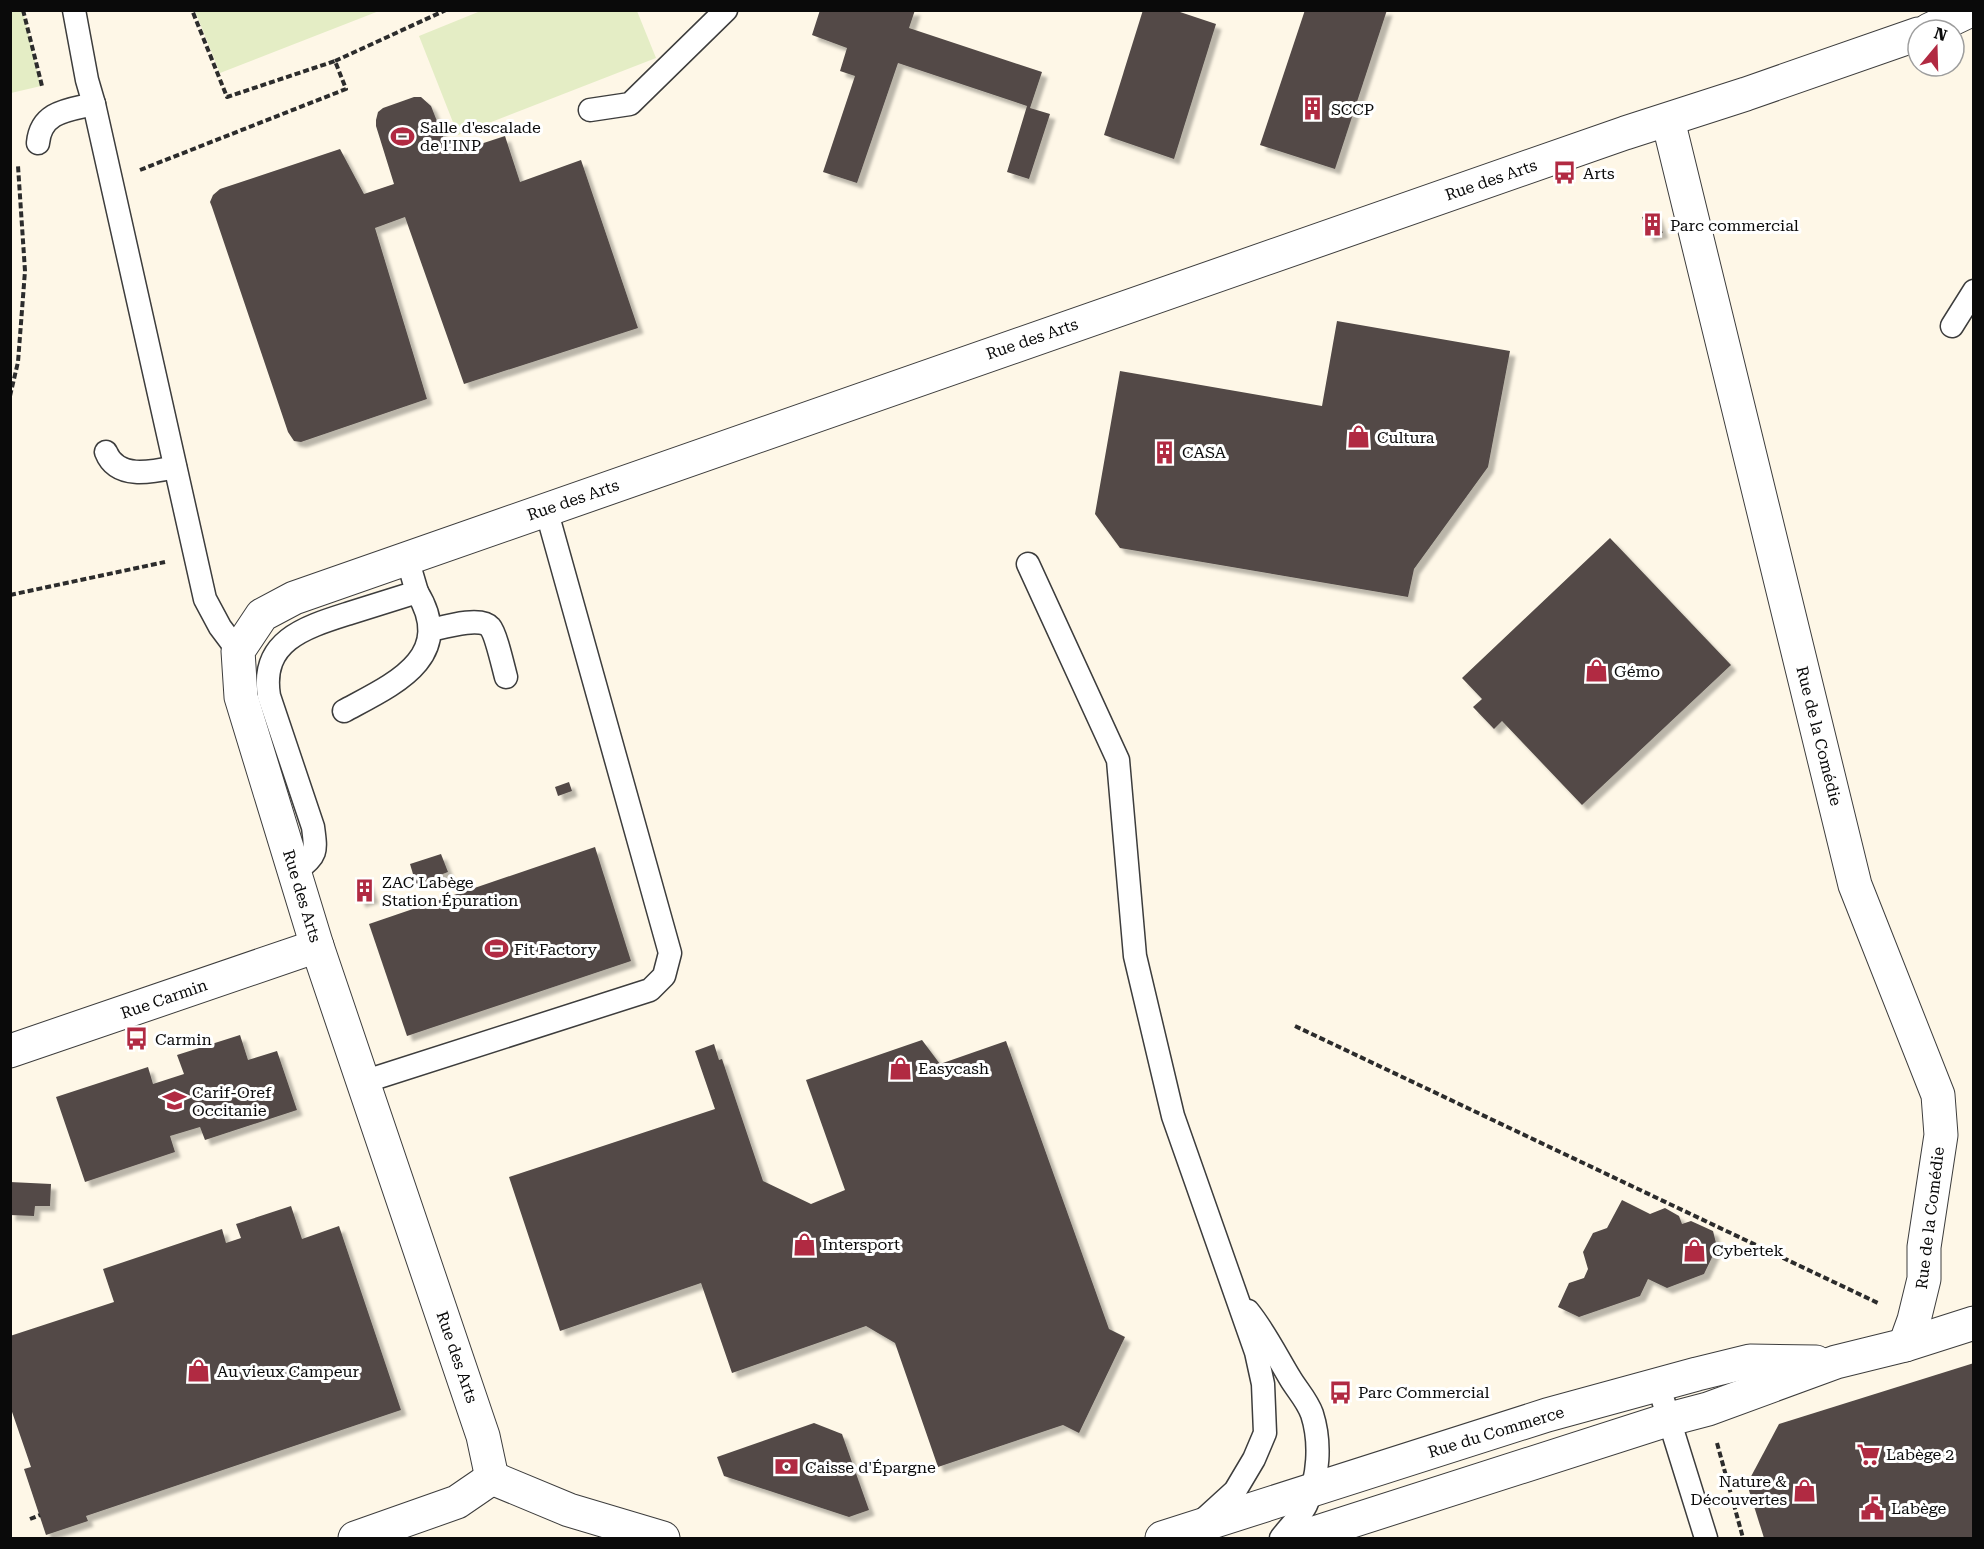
<svg xmlns="http://www.w3.org/2000/svg" width="1984" height="1549" font-family="'Roboto Serif',serif">
  <style>
    .pitch { fill: #e4edc5 }
    .building { fill: #524a47; filter: url(#shadow) }
    .lines { fill: none; stroke-linecap: round; stroke-linejoin: round }
    .service-casing { stroke: #3d3d3d; stroke-width: 25 }
    .minor-casing { stroke: #3d3d3d; stroke-width: 35 }
    .path { stroke: #2c2c2c; stroke-width: 4; stroke-dasharray: 6 3; stroke-linecap: butt }
    .service { stroke: #fff; stroke-width: 22 }
    .minor { stroke: #fff; stroke-width: 33 }
    .labels { text-anchor: middle; dominant-baseline: central; stroke-width: 6; stroke-linejoin: round; paint-order: stroke }
    .poi-label { font-size: 16px; fill: #0a0a0a; stroke: #fff; text-anchor: start }
    .street-label { font-size: 16px; fill: #0a0a0a; stroke: #fff }
  </style>
  <defs>
    <filter id="shadow"><feDropShadow dx="5.5" dy="5.5" stdDeviation="1.5" flood-color="#0004"/></filter>
  </defs>
  <rect width="100%" height="100%" fill="#fef7e7"/>
  <!-- pitch -->
  <g class="pitch">
    <path d="M483 10 637 11 656 58 458 135 419 36Z"/>
    <path d="M10 11H23L41 86 11 93Z"/>
    <path d="M195 11H379L220 73Z"/>
  </g>
  <!-- building -->
  <g class="building">
    <path d="M820 10H915L909 28 1042 72 1030 108 1050 114 1029 179 1007 172 1027 106 898 63 857 183 823 172 855 76 840 71 847 48 812 35Z"/>
    <path d="M1143 10H1174L1216 24 1174 159 1104 135Z"/>
    <path d="M1305 10H1387L1335 169 1260 145Z"/>
    <path d="M414 97H421L431 106 450 154 505 136 520 182 581 160 638 328 464 384 405 217 375 228 427 399 301 442 294 441 288 432 212 207 210 202 213 195 220 189 340 149 364 194 394 184 376 126V120L378 112 383 108Z"/>
    <path d="M1656 213 1663 233 1648 237 1642 217Z"/>
    <path d="M1337 321 1510 351 1488 467 1414 569 1408 597 1120 548 1095 514 1120 371 1322 406Z"/>
    <path d="M1610 538 1731 665 1582 805 1502 721 1494 729 1473 707 1482 699 1462 678Z"/>
    <path d="M569 782 572 791 558 796 555 787Z"/>
    <path d="M595 847 631 961 407 1036 369 924Z"/>
    <path d="M441 854 448 872 416 884 410 864Z"/>
    <path d="M367 880 373 898 360 902 355 885Z"/>
    <path d="M240 1035 248 1060 277 1051 297 1110 205 1140 200 1127 170 1136 175 1152 85 1182 56 1097 148 1067 153 1084 184 1074 177 1055Z"/>
    <path d="M922 1040 940 1064 1006 1041 1109 1329 1125 1337 1079 1433 1063 1425 938 1467 895 1343 866 1326 732 1373 701 1283 560 1331 509 1177 715 1109 695 1051 714 1044 719 1060 722 1059 763 1181 811 1204 845 1190 806 1080Z"/>
    <path d="M10 1182 51 1184 50 1206H35L34 1216 10 1215Z"/>
    <path d="M1622 1200 1650 1214 1665 1208 1679 1216 1682 1224 1691 1221 1713 1231 1717 1247 1704 1274 1667 1288 1648 1279 1640 1296 1579 1317 1558 1307 1569 1283 1584 1278 1588 1269 1583 1252 1593 1233 1607 1228Z"/>
    <path d="M291 1206 302 1239 339 1226 401 1410 86 1516 88 1521 46 1535 24 1469 31 1467 10 1406V1336L114 1302 103 1269 222 1229 226 1243 241 1238 236 1224Z"/>
    <path d="M1974 1363V1538H1764L1747 1484 1779 1424Z"/>
    <path d="M814 1423 842 1434 869 1510 849 1517 724 1476 717 1457Z"/>
  </g>
  <g class="lines">
    <defs>
      <g id="service">
        <path d="M74 10 87 80 94 104 205 599 220 627 238 651"/>
        <path d="M590 110 630 104 726 10"/>
        <path d="M38 143C41 111 69 110 94 104"/>
        <path d="M1952 326 1974 291"/>
        <path d="M106 452C117 480 152 472 175 467"/>
        <path d="M1028 564 1118 760 1135 956 1173 1116 1256 1352 1263 1384 1265 1433 1254 1459 1235 1491 1201 1522"/>
        <path d="M431 630C444 627 481 616 490 627 496 634 503 666 506 677"/>
        <path d="M344 711C392 685 457 658 417 592"/>
        <path d="M294 873C316 854 317 856 313 827L269 696C260 640 306 627 350 613 373 606 395 599 417 592L407 558"/>
        <path d="M363 1082 650 990 664 976 670 953 546 509"/>
        <path d="M1248 1311C1265 1332 1276 1355 1290 1378 1297 1390 1307 1400 1312 1414 1321 1442 1319 1478 1306 1505 1300 1517 1289 1528 1281 1538"/>
        <path d="M1658 1384 1706 1538"/>
      </g>
      <g id="minor">
        <path d="M1929 30 1971 10"/>
        <path d="M1668 120 1855 885 1938 1095 1941 1135 1924 1247V1279L1914 1320 1905 1345"/>
        <path d="M10 1051 317 946"/>
        <path d="M492 1478 483 1436 317 946 241 697 238 651 262 615 294 598 1625 133 1746 94 1918 34"/>
        <path d="M492 1478 569 1510 663 1538"/>
        <path d="M355 1538 457 1502 492 1478"/>
        <path d="M1162 1538 1547 1415 1697 1374 1750 1361 1816 1362"/>
        <path d="M1299 1538 1670 1419 1708 1409 1836 1362 1905 1345 1974 1323"/>
      </g>
    </defs>
    <!-- service casing -->
    <use href="#service" class="service-casing"/>
    <!-- minor casing -->
    <use href="#minor" class="minor-casing"/>
    <!-- path -->
    <g class="path">
      <path d="M23 10 42 86"/>
      <path d="M335 61 446 10"/>
      <path d="M140 170 346 89 335 61 227 97 192 10"/>
      <path d="M10 396 18 362 25 271 18 166"/>
      <path d="M10 595 165 562"/>
      <path d="M1295 1026 1880 1304"/>
      <path d="M1717 1443 1743 1538"/>
      <path d="M30 1519 40 1515"/>
    </g>
    <!-- service -->
    <use href="#service" class="service"/>
    <!-- minor -->
    <use href="#minor" class="minor"/>
  </g>
  <!-- icons -->
  <defs>
    <symbol id="building-bare" viewBox="-9 -9 18 18"><path d="M-4-6H4V6H1V3H-1V6H-4ZM-2.5-4.3h1.7v1.8h-1.7ZM.8-4.3h1.7v1.8H.8ZM-2.5-1h1.7V.8h-1.7ZM.8-1h1.7V.8H.8Z" fill="#b12a42" stroke="#fff" stroke-width="2.5" paint-order="stroke"/></symbol>
    <symbol id="stadium-bare" viewBox="-9 -9 18 18"><path d="M0-5a6.5 5 0 1 0 0 10a6.5 5 0 1 0 0-10ZM-3.5-1.8h7v3.6h-7Z" fill="#b12a42" stroke="#fff" stroke-width="2.5" paint-order="stroke"/></symbol>
    <symbol id="bus-bare" viewBox="-9 -9 18 18"><path d="M-5-6H5V4H4V6H2V4H-2V6H-4V4H-5ZM-3.5-4V0h7V-4ZM-3.5 1.2v1.5H-2V1.2ZM2 1.2v1.5H3.5V1.2Z" fill="#b12a42" stroke="#fff" stroke-width="2.5" paint-order="stroke"/></symbol>
    <symbol id="shop-bare" viewBox="-9 -9 18 18"><path d="M-5-2.5h2.3a2.7 3.5 0 0 1 5.4 0H5L5.5 6h-11ZM-1.5-2.5h3a1.5 2.3 0 0 0-3 0Z" fill="#b12a42" stroke="#fff" stroke-width="2.5" paint-order="stroke"/></symbol>
    <symbol id="university-bare" viewBox="-9 -9 18 18"><path d="M0-5L7-2L0 1L-7-2ZM-4 1L0 2.5L4 1V4Q0 6-4 4Z" fill="#b12a42" stroke="#fff" stroke-width="2.5" paint-order="stroke"/></symbol>
    <symbol id="supermarket-bare" viewBox="-9 -9 18 18"><path d="M-6-5.5h2.5l.6 2H6L4.5 2H-2.5L-4.4-4H-6ZM-1.5 3.2a1.3 1.3 0 1 0 .1 0ZM3 3.2a1.3 1.3 0 1 0 .1 0Z" fill="#b12a42" stroke="#fff" stroke-width="2.5" paint-order="stroke"/></symbol>
    <symbol id="bank-bare" viewBox="-9 -9 18 18"><path d="M-6-4H6V4H-6ZM0-2.3a2.3 2.3 0 1 0 0 4.6a2.3 2.3 0 1 0 0-4.6Z" fill="#b12a42" stroke="#fff" stroke-width="2.5" paint-order="stroke"/></symbol>
    <symbol id="civic-bare" viewBox="-9 -9 18 18"><path d="M-.6-6.5H3V-4.5H.6V-3L4-1V1h2V6H-6V1h2V-1L-.6-3ZM-1.2 2.5V6h2.4V2.5Z" fill="#b12a42" stroke="#fff" stroke-width="2.5" paint-order="stroke"/></symbol>
  </defs>
  <g fill-rule="evenodd">
    <use href="#building-bare" x="1296" y="92" width="33" height="33"/>
    <use href="#stadium-bare" x="386" y="120" width="33" height="33"/>
    <use href="#bus-bare" x="1548" y="156" width="33" height="33"/>
    <use href="#building-bare" x="1636" y="208" width="33" height="33"/>
    <use href="#shop-bare" x="1342" y="420" width="33" height="33"/>
    <use href="#building-bare" x="1148" y="436" width="33" height="33"/>
    <use href="#shop-bare" x="1580" y="654" width="33" height="33"/>
    <use href="#building-bare" x="348" y="874" width="33" height="33"/>
    <use href="#stadium-bare" x="480" y="932" width="33" height="33"/>
    <use href="#bus-bare" x="120" y="1022" width="33" height="33"/>
    <use href="#shop-bare" x="884" y="1052" width="33" height="33"/>
    <use href="#university-bare" x="158" y="1084" width="33" height="33"/>
    <use href="#shop-bare" x="788" y="1228" width="33" height="33"/>
    <use href="#shop-bare" x="1678" y="1234" width="33" height="33"/>
    <use href="#shop-bare" x="182" y="1354" width="33" height="33"/>
    <use href="#bus-bare" x="1324" y="1376" width="33" height="33"/>
    <use href="#supermarket-bare" x="1852" y="1438" width="33" height="33"/>
    <use href="#bank-bare" x="770" y="1450" width="33" height="33"/>
    <use href="#shop-bare" x="1788" y="1474" width="33" height="33"/>
    <use href="#civic-bare" x="1856" y="1492" width="33" height="33"/>
  </g>
  <g class="labels">
    <!-- poi labels -->
    <g class="poi-label">
      <text x="1331" y="109">SCCP</text>
      <text x="420" y="127">Salle d'escalade<tspan x="420" dy="18">de l'INP</tspan></text>
      <text x="1583" y="173">Arts</text>
      <text x="1670" y="225">Parc commercial</text>
      <text x="1377" y="437">Cultura</text>
      <text x="1182" y="452">CASA</text>
      <text x="1614" y="671">Gémo</text>
      <text x="382" y="882">ZAC Labège<tspan x="382" dy="18">Station Épuration</tspan></text>
      <text x="514" y="949">Fit Factory</text>
      <text x="155" y="1039">Carmin</text>
      <text x="918" y="1068">Easycash</text>
      <text x="192" y="1092">Carif-Oref<tspan x="192" dy="18">Occitanie</tspan></text>
      <text x="822" y="1244">Intersport</text>
      <text x="1712" y="1250">Cybertek</text>
      <text x="217" y="1371">Au vieux Campeur</text>
      <text x="1358" y="1392">Parc Commercial</text>
      <text x="1886" y="1454">Labège 2</text>
      <text x="805" y="1467">Caisse d'Épargne</text>
      <text x="1787" y="1481" text-anchor="end">Nature &amp;<tspan x="1787" dy="18">Découvertes</tspan></text>
      <text x="1891" y="1508">Labège</text>
    </g>
    <!-- street labels -->
    <g class="street-label">
      <text transform="translate(1491 180) rotate(-19)">Rue des Arts</text>
      <text transform="translate(1032 339) rotate(-19)">Rue des Arts</text>
      <text transform="translate(573 500) rotate(-19)">Rue des Arts</text>
      <text transform="translate(1819 736) rotate(76)">Rue de la Comédie</text>
      <text transform="translate(302 896) rotate(73)">Rue des Arts</text>
      <text transform="translate(164 999) rotate(-19)">Rue Carmin</text>
      <text transform="translate(1930 1218) rotate(-83)">Rue de la Comédie</text>
      <text transform="translate(457 1357) rotate(71)">Rue des Arts</text>
      <text transform="translate(1496 1432) rotate(-17)">Rue du Commerce</text>
    </g>
  </g>
  <!-- border -->
  <rect width="1984" height="1549" fill="none" stroke="#0a0a0a" stroke-width="24"/>
  <!-- north arrow -->
  <g transform="translate(1936 48) rotate(19)"><circle r="28" fill="#ffffff" stroke="#9d9d9d" stroke-width="1.5"/>
  <path d="M0-4.5L10 22L0 15L-10 22Z" fill="#b12a42"/>
  <text y="-9" font-size="16" font-weight="bold" text-anchor="middle" fill="#0a0a0a">N</text>
  </g>
</svg>
